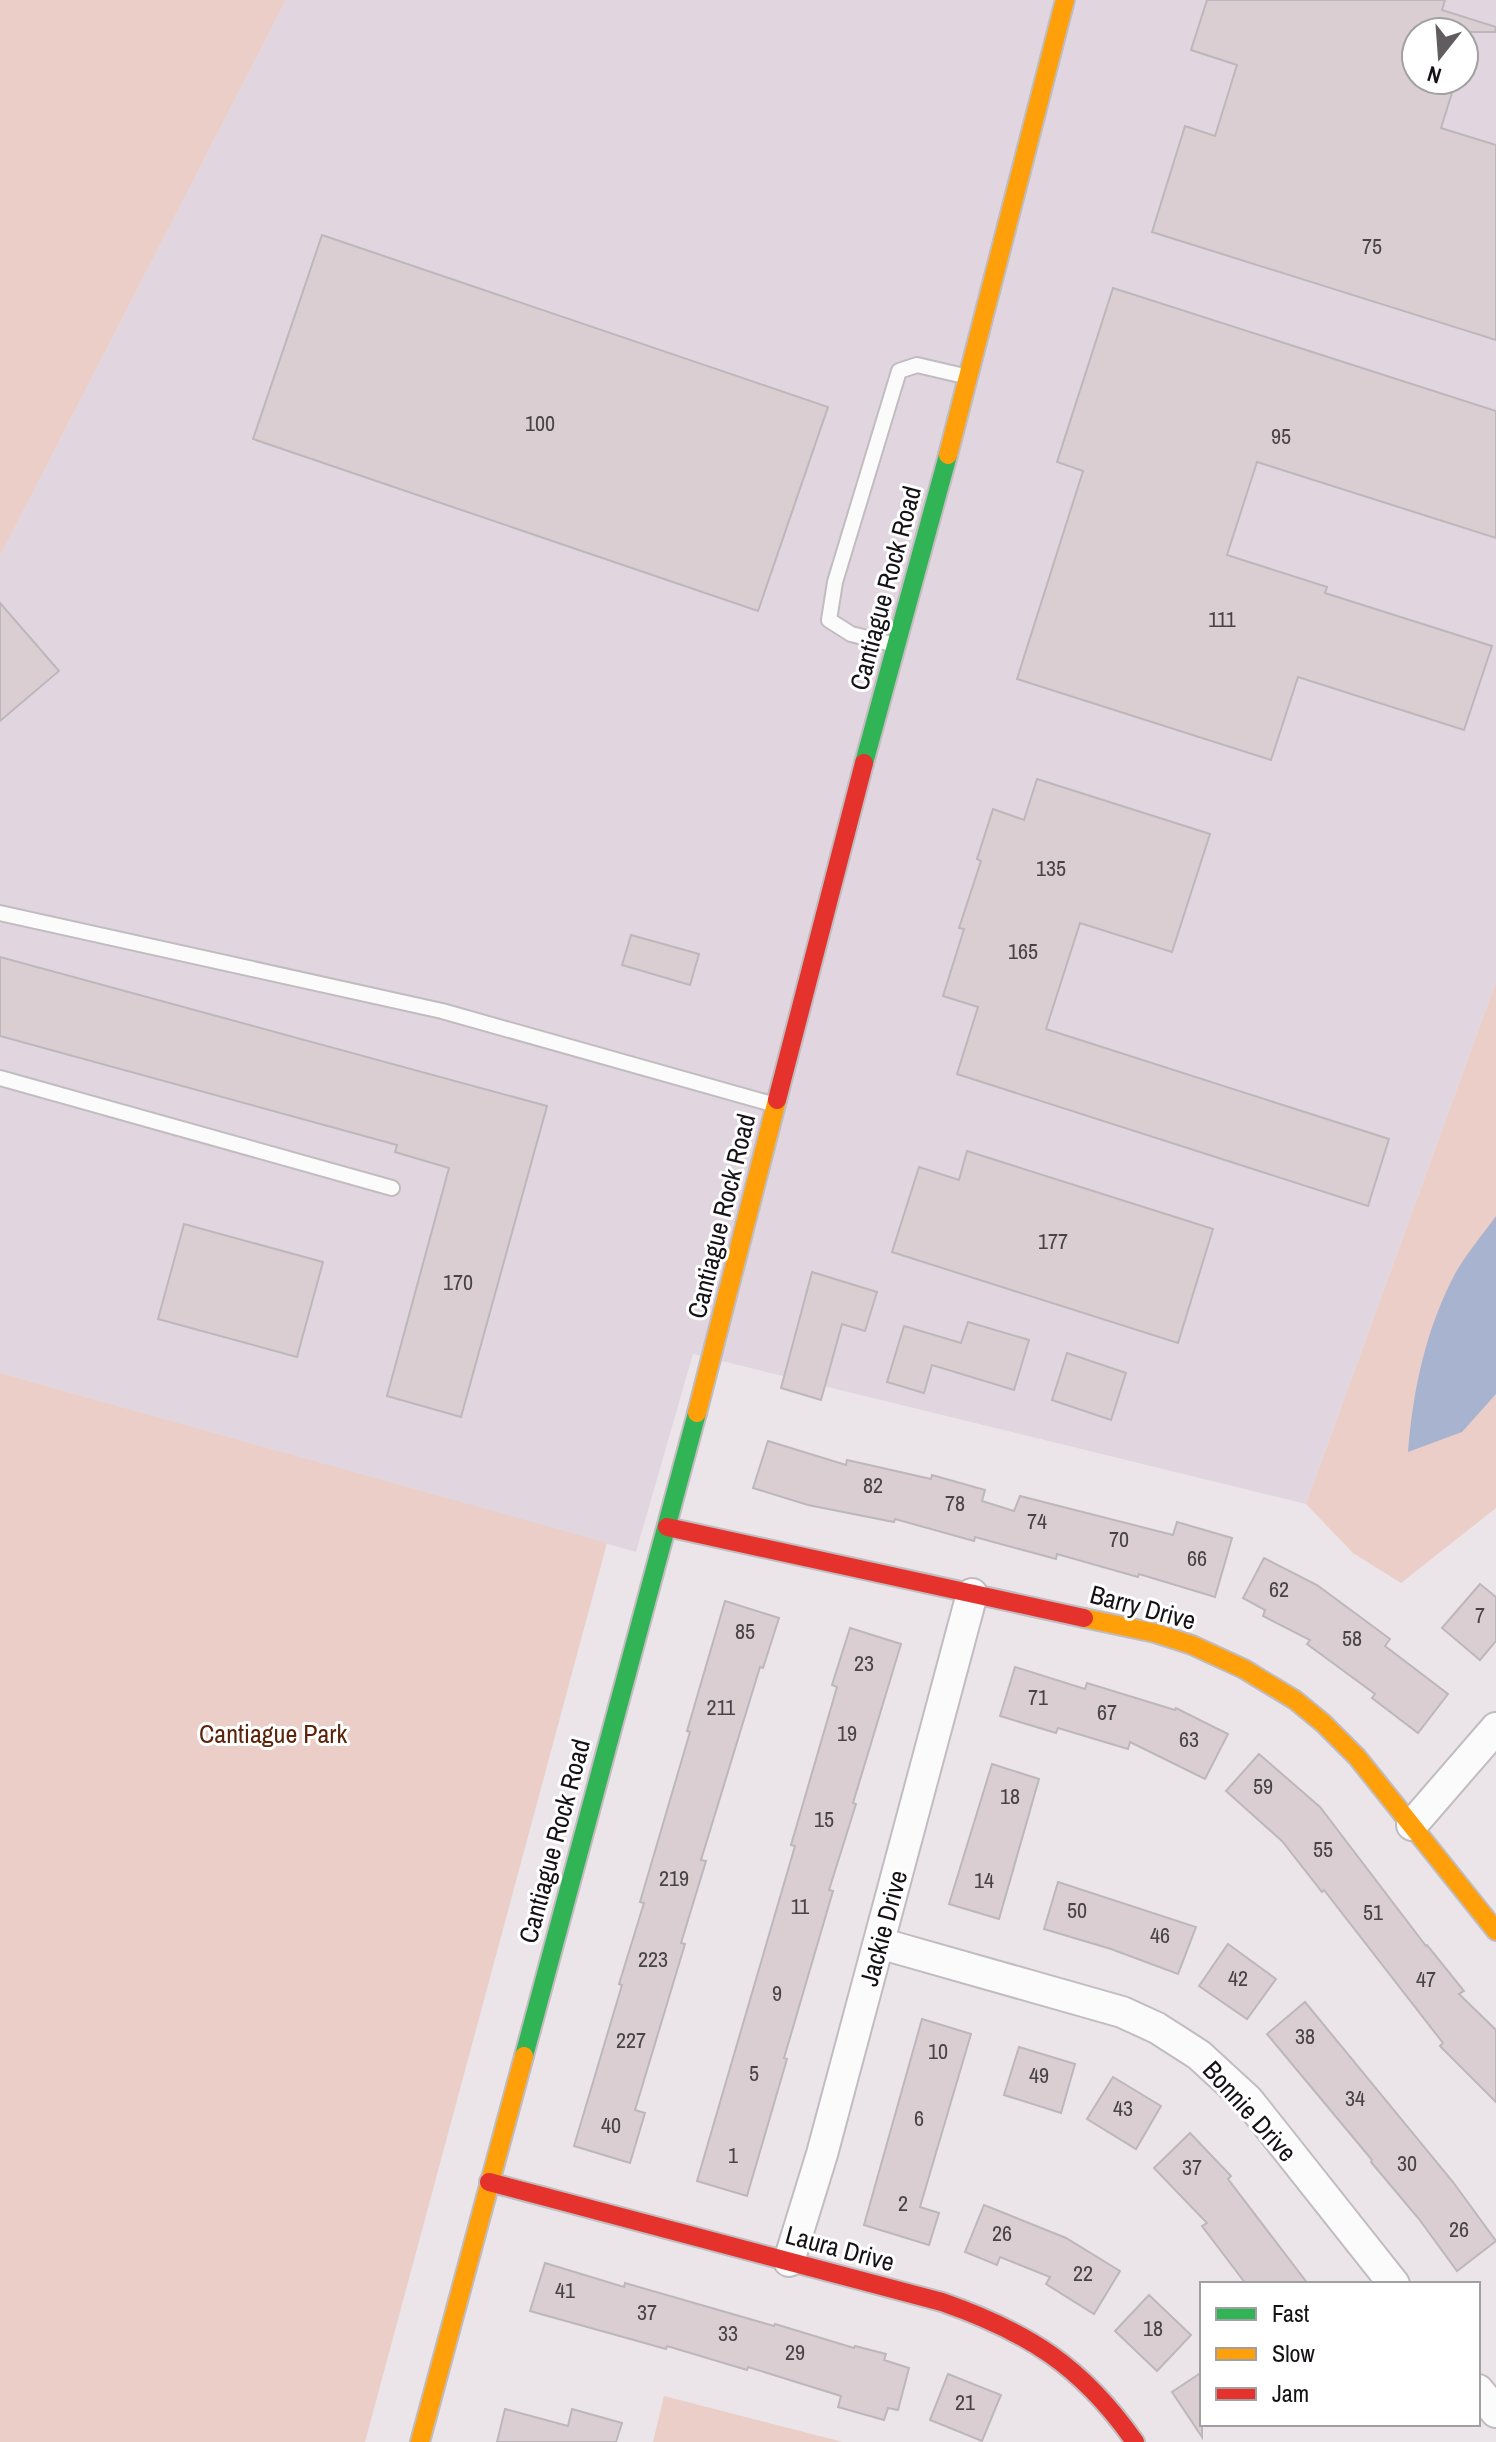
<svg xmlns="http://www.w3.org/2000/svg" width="1496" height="2442" font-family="'Archivo Narrow',sans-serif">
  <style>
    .built { fill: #e1d6df; fill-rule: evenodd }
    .green { fill: #eacec7 }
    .water { fill: #a8b3cf }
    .building { fill: #dbced2; stroke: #bcb7ba; stroke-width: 2 }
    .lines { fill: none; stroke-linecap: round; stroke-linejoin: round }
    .lane-casing { stroke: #c0bcbf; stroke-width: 18 }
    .street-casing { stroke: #c0bcbf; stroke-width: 34 }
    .fast-casing { stroke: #c0bcbf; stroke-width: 22 }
    .slow-casing { stroke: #c0bcbf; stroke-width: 22 }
    .jam-casing { stroke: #c0bcbf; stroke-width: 22 }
    .lane { stroke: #fcfbfc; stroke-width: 14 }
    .street { stroke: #fcfbfc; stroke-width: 30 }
    .fast { stroke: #30b455; stroke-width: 18 }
    .slow { stroke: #ff9f0a; stroke-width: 18 }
    .jam { stroke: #e5322d; stroke-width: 18 }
    .labels { text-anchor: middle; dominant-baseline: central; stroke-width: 6; stroke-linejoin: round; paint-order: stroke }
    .number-label { font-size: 22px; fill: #484346 }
    .street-label { font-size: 26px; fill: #151215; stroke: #fff }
    .park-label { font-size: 26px; fill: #5c240b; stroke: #fff }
  </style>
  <rect width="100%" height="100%" fill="#ebe5ea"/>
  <!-- built -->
  <path class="built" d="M286 0H1496V982L1306 1504 693 1354 636 1552 0 1373V556ZM1416 32H1464V80H1416Z"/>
  <!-- green -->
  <g class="green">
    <path d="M0 0H286L0 556Z"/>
    <path d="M1496 982V1508L1401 1583 1353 1553 1306 1504Z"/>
    <path d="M0 1373 607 1543 365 2442H0Z"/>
    <path d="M664 2396 843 2442H653Z"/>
  </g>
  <!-- water -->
  <path class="water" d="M1496 1216V1394L1462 1432 1408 1452C1413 1389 1426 1328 1456 1272 1467 1253 1483 1234 1496 1216Z"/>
  <!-- building -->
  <g class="building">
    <path d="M1207 0H1445L1442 10 1496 27 1495 32H1416V80H1456L1441 128 1496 145V340L1152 232 1185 126 1215 136 1237 65 1191 50Z"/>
    <path d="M322 235 828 407 758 611 253 439Z"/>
    <path d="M1113 288 1496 411V538L1257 462 1227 555 1327 587 1325 593 1492 646 1464 730 1298 677 1271 760 1017 679 1083 471 1057 462Z"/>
    <path d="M0 603 59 671 0 721Z"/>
    <path d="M1037 779 1210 834 1172 952 1080 923 1046 1029 1389 1139 1368 1206 957 1074 978 1007 943 996 964 929 959 928 981 861 977 859 993 809 1024 820Z"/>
    <path d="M631 935 699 954 690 985 622 965Z"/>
    <path d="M0 957 547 1106 461 1417 387 1396 449 1168 395 1152 397 1145 0 1036Z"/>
    <path d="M967 1151 1213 1229 1178 1343 892 1252 919 1167 959 1180Z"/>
    <path d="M184 1224 323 1262 297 1357 158 1319Z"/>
    <path d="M812 1272 877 1292 865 1331 842 1324 821 1400 781 1388Z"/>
    <path d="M968 1322 1029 1340 1014 1390 932 1365 924 1393 887 1382 904 1326 961 1343Z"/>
    <path d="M1067 1353 1126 1373 1111 1420 1052 1400Z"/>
    <path d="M768 1441 846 1465 847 1460 931 1479 932 1475 985 1490 982 1501 1014 1511 1020 1496 1173 1535 1177 1522 1232 1538 1215 1597 1139 1574 1138 1577 1057 1554 1056 1559 975 1537 974 1541 895 1519 894 1522 808 1505 753 1488Z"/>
    <path d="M1264 1558 1317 1585 1390 1639 1385 1646 1448 1694 1418 1733 1372 1698 1375 1694 1307 1644 1310 1640 1263 1616 1265 1610 1243 1598Z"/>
    <path d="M1480 1584 1496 1597V1641L1480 1660 1442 1628Z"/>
    <path d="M725 1601 779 1618 763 1668 760 1667 701 1860 706 1861 681 1943 685 1944 635 2110 645 2113 630 2163 574 2146 622 1985 619 1984 644 1903 640 1902 690 1732 687 1731Z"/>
    <path d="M850 1628 901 1644 853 1803 856 1804 829 1890 833 1891 784 2058 787 2059 747 2196 697 2181 795 1846 791 1845 837 1687 832 1685Z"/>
    <path d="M1015 1667 1085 1689 1087 1683 1175 1710 1176 1708 1228 1734 1205 1779 1130 1742 1128 1749 1058 1728 1056 1733 1000 1716Z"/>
    <path d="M1259 1754 1320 1807 1426 1946 1427 1945 1464 1991 1459 1994 1496 2030V2102L1440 2046 1443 2043 1324 1890 1322 1892 1282 1841 1226 1791Z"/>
    <path d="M992 1764 1039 1779 999 1919 949 1904Z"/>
    <path d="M1058 1882 1196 1927 1178 1974 1111 1949 1044 1929Z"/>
    <path d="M1228 1944 1276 1979 1247 2019 1199 1986Z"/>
    <path d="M1305 2002 1453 2182 1496 2241 1457 2271 1419 2219 1371 2162 1372 2160 1267 2034Z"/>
    <path d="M922 2019 971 2034 920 2207 939 2213 929 2245 864 2225Z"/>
    <path d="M1019 2047 1075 2064 1061 2113 1004 2095Z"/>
    <path d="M1113 2077 1161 2106 1136 2149 1087 2119Z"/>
    <path d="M1190 2133 1231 2176 1228 2179 1308 2284H1246L1202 2226 1207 2223 1154 2168Z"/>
    <path d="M984 2205 1066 2238 1120 2271 1094 2314 1046 2284 1050 2277 1000 2257 997 2265 965 2252Z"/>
    <path d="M545 2263 624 2287 625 2283 774 2326 775 2324 854 2348 855 2346 886 2354 884 2360 909 2368 898 2410 888 2408 884 2420 838 2407 841 2396 748 2367 747 2370 667 2346 666 2349 530 2311Z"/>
    <path d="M1149 2295 1191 2335 1157 2371 1115 2331Z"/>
    <path d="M1202 2372V2437L1172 2392Z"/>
    <path d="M948 2374 1001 2395 982 2441 930 2420Z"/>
    <path d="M505 2409 568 2426 572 2409 622 2423 616 2442H497Z"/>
  </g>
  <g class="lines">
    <defs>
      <g id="lane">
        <path d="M892 644 851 634 829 620 835 582 899 371 917 365 964 376"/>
        <path d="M0 913 442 1011 772 1104"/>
        <path d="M0 1078 392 1188"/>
      </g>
      <g id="street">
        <path d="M1412 1825 1496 1728"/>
        <path d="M879 1943 1122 2012 1157 2028 1199 2055 1248 2100 1394 2284"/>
        <path d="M789 2261 822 2154 972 1594"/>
        <path d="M1478 2390 1496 2412"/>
      </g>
      <g id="fast">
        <path d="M864 763 948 455"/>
        <path d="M524 2056 697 1413"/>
      </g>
      <g id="slow">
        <path d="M948 455 1065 0"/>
        <path d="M697 1413 777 1100"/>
        <path d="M1084 1618 1155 1633 1192 1645 1244 1669 1295 1700 1323 1723 1357 1757 1496 1931"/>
        <path d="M420 2442 524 2056"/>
      </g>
      <g id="jam">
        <path d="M777 1100 864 763"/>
        <path d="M667 1527 1084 1618"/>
        <path d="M489 2182 942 2302C1028 2332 1082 2366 1135 2442"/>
      </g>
    </defs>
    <!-- lane casing -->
    <use href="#lane" class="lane-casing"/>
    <!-- street casing -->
    <use href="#street" class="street-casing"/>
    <!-- fast casing -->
    <use href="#fast" class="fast-casing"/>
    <!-- slow casing -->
    <use href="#slow" class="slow-casing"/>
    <!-- jam casing -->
    <use href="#jam" class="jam-casing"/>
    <!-- lane -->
    <use href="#lane" class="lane"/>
    <!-- street -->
    <use href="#street" class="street"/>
    <!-- fast -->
    <use href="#fast" class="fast"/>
    <!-- slow -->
    <use href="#slow" class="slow"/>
    <!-- jam -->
    <use href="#jam" class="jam"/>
  </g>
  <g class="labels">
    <!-- number labels -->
    <g class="number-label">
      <text x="1372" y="246">75</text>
      <text x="540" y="423">100</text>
      <text x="1281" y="436">95</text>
      <text x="1222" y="619">111</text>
      <text x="1051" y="868">135</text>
      <text x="1023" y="951">165</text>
      <text x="1053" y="1241">177</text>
      <text x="458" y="1282">170</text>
      <text x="873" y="1485">82</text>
      <text x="955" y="1503">78</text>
      <text x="1037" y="1521">74</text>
      <text x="1119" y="1539">70</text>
      <text x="1197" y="1558">66</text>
      <text x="1279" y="1589">62</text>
      <text x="1480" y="1615">7</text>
      <text x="745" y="1631">85</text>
      <text x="1352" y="1638">58</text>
      <text x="864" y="1663">23</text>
      <text x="1038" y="1697">71</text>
      <text x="721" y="1707">211</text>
      <text x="1107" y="1712">67</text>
      <text x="847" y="1733">19</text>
      <text x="1189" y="1739">63</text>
      <text x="1263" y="1786">59</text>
      <text x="1010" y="1796">18</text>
      <text x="824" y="1819">15</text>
      <text x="1323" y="1849">55</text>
      <text x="674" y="1878">219</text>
      <text x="984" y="1880">14</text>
      <text x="800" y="1906">11</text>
      <text x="1077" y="1910">50</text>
      <text x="1373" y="1912">51</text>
      <text x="1160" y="1935">46</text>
      <text x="653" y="1959">223</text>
      <text x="1238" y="1978">42</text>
      <text x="1426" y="1979">47</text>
      <text x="777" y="1993">9</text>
      <text x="1305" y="2036">38</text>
      <text x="631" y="2040">227</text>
      <text x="938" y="2051">10</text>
      <text x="754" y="2073">5</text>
      <text x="1039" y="2075">49</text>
      <text x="1355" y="2098">34</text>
      <text x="1123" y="2108">43</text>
      <text x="919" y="2118">6</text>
      <text x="611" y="2125">40</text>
      <text x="733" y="2155">1</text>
      <text x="1407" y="2163">30</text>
      <text x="1192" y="2167">37</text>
      <text x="903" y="2203">2</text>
      <text x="1459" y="2229">26</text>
      <text x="1002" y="2233">26</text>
      <text x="1083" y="2273">22</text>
      <text x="565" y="2290">41</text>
      <text x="647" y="2312">37</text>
      <text x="1153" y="2328">18</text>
      <text x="728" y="2333">33</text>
      <text x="795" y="2352">29</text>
      <text x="965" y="2402">21</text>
    </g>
    <!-- street labels -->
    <g class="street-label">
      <text transform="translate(885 588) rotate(-75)">Cantiague Rock Road</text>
      <text transform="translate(721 1216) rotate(-76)">Cantiague Rock Road</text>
      <text transform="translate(1143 1607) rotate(15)">Barry Drive</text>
      <text transform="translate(554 1841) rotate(-75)">Cantiague Rock Road</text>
      <text transform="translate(883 1928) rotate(-75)">Jackie Drive</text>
      <text transform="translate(1250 2111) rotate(48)">Bonnie Drive</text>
      <text transform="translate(840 2248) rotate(15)">Laura Drive</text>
    </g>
    <!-- park labels -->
    <g class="park-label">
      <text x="273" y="1733">Cantiague Park</text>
    </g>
  </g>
  <!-- legend -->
  <rect x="1200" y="2282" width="280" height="144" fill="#ffffff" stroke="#a1a0a1" stroke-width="2"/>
  <rect x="1216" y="2308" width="40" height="12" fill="#30b455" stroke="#a1a0a1" stroke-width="2"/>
  <text x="1272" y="2322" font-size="24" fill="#151215">Fast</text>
  <rect x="1216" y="2348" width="40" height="12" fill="#ff9f0a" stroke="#a1a0a1" stroke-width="2"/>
  <text x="1272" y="2362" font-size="24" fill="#151215">Slow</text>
  <rect x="1216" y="2388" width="40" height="12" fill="#e5322d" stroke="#a1a0a1" stroke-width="2"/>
  <text x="1272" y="2402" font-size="24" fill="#151215">Jam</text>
  <!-- north arrow -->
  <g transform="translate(1440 56) rotate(197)"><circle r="38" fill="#ffffff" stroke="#a1a0a1" stroke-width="2"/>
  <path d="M0-6L14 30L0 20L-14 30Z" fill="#605c60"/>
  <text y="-12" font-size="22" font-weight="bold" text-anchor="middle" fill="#151215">N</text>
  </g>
</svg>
